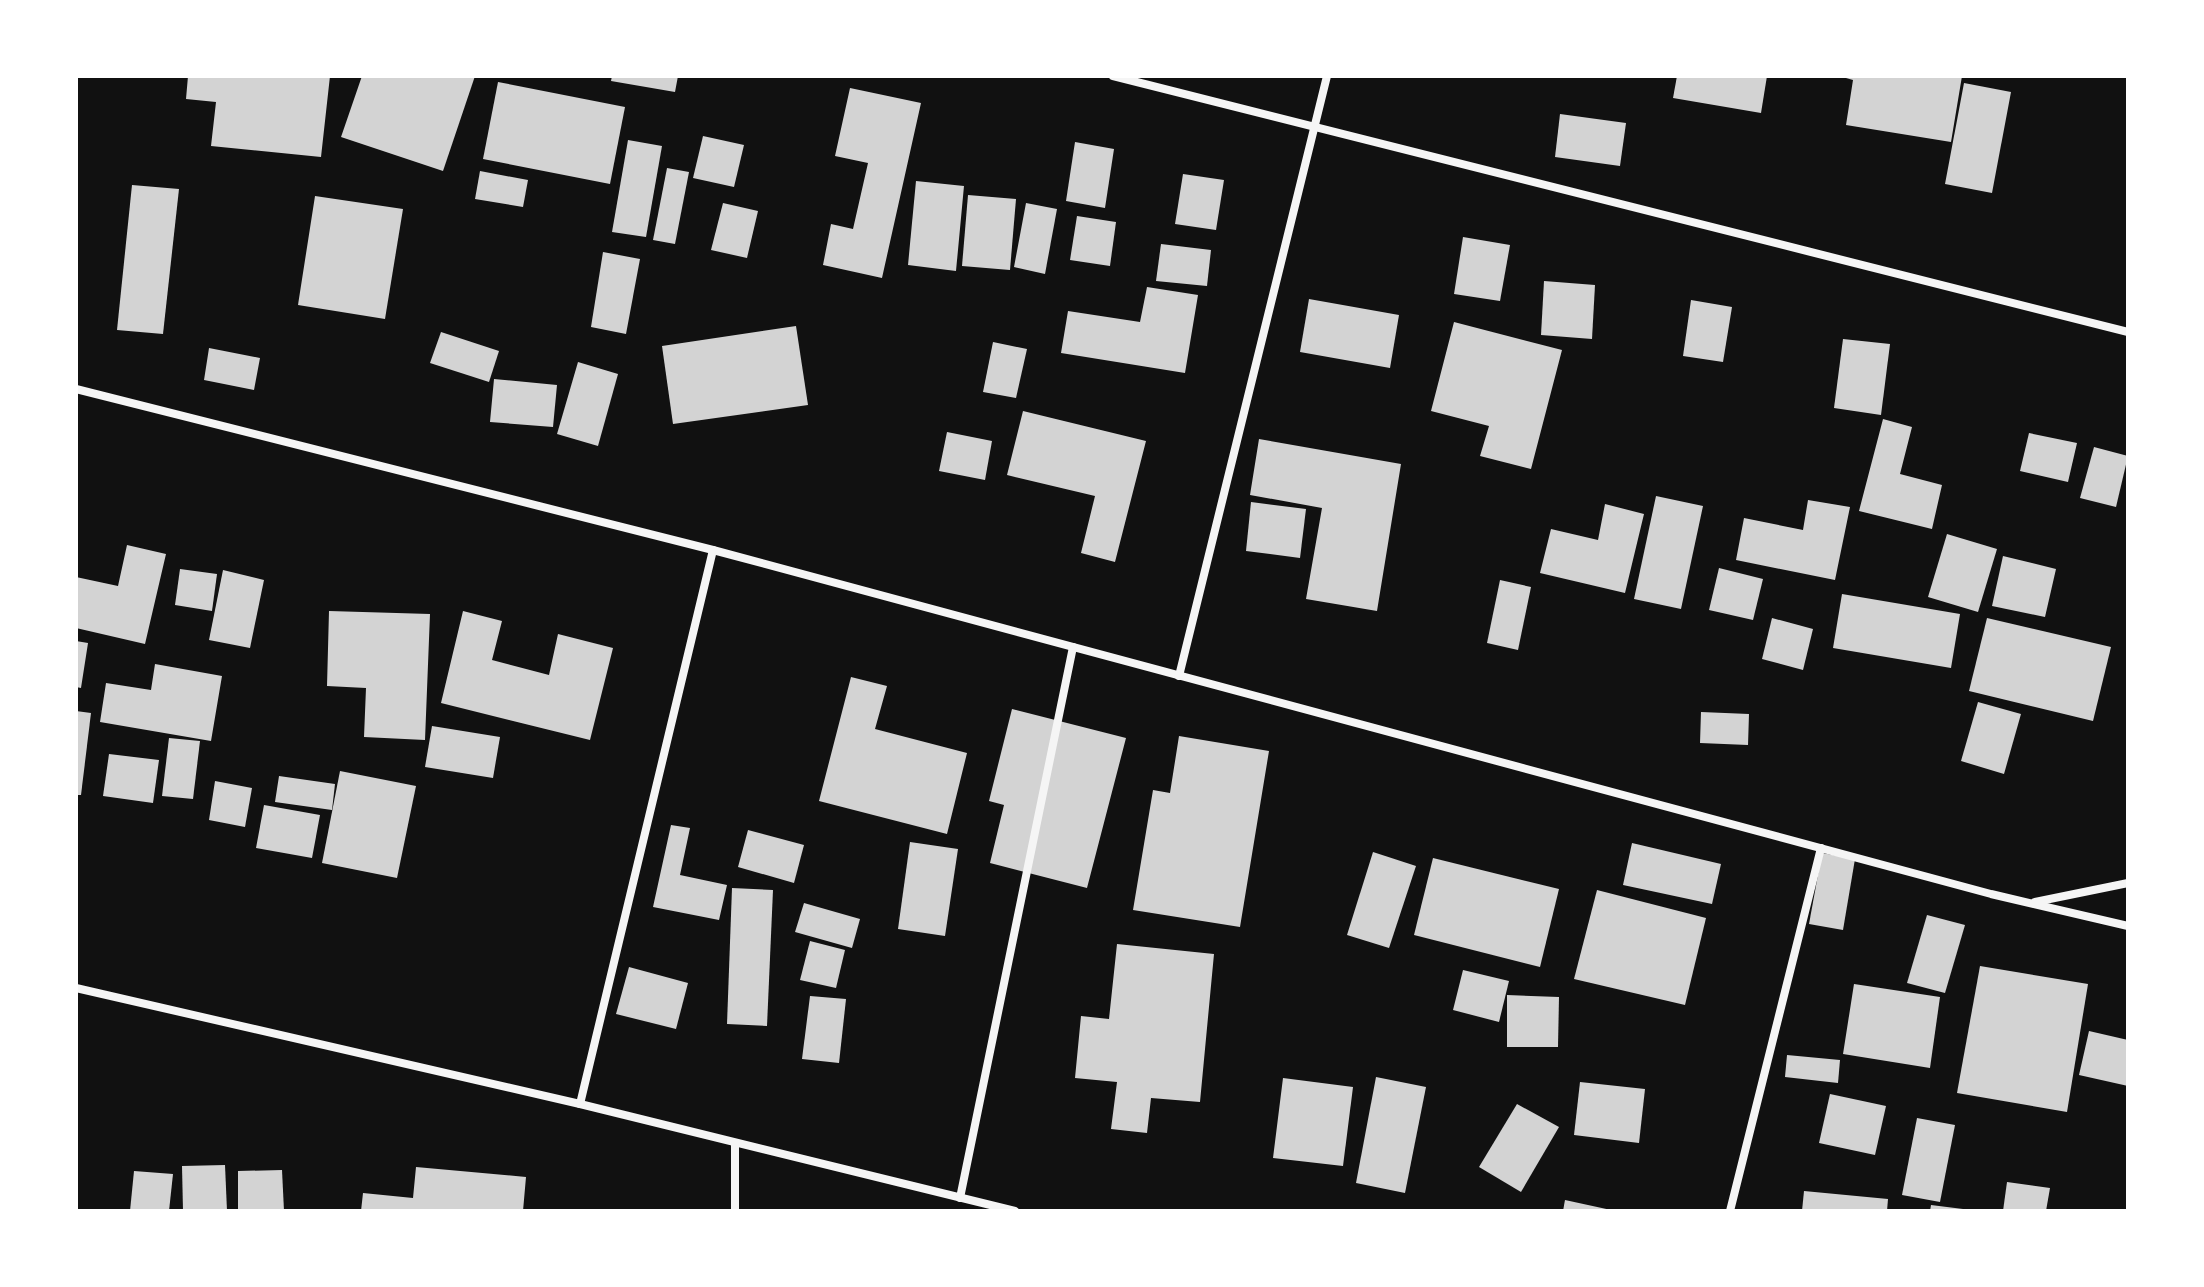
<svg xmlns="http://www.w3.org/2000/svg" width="2204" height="1287" font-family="'Roboto Serif',serif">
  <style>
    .building { fill: #d3d3d3 }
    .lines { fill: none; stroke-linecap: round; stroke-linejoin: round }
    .minor { stroke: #f5f5f5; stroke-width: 8 }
  </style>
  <rect width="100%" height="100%" fill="#111"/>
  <!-- building -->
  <g class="building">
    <path d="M188 76H330L321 157 211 146 216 102 186 99Z"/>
    <path d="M362 76H475L443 171 341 137Z"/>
    <path d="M612 76H678L675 92 611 81Z"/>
    <path d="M1677 76H1767L1761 113 1673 98Z"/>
    <path d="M1839 76H1962L1951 142 1846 125 1853 80Z"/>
    <path d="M498 82 625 107 610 184 483 159Z"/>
    <path d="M1964 83 2011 92 1992 193 1945 184Z"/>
    <path d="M850 88 921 103 882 278 823 265 831 224 853 229 868 163 835 156Z"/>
    <path d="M1560 114 1626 123 1620 166 1555 157Z"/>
    <path d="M703 136 744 145 734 187 693 178Z"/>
    <path d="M628 140 662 146 646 237 612 232Z"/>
    <path d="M1075 142 1114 149 1105 208 1066 201Z"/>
    <path d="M667 168 689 172 675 244 653 240Z"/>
    <path d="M480 171 528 180 523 207 475 199Z"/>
    <path d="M1183 174 1224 180 1216 230 1175 224Z"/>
    <path d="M916 181 964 186 956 271 908 265Z"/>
    <path d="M132 185 179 189 163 334 117 330Z"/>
    <path d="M968 195 1016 199 1010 270 962 266Z"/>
    <path d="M315 196 403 209 385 319 298 305Z"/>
    <path d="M723 203 758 211 747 258 711 250Z"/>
    <path d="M1026 203 1057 209 1045 274 1014 267Z"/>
    <path d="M1077 216 1116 222 1110 266 1070 260Z"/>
    <path d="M1463 237 1510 245 1500 301 1454 294Z"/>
    <path d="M1161 244 1211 250 1207 286 1156 281Z"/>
    <path d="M603 252 640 259 626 334 591 327Z"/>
    <path d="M1544 281 1595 285 1592 339 1541 335Z"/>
    <path d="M1147 287 1198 295 1185 373 1061 353 1068 311 1140 322Z"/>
    <path d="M1309 299 1399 315 1390 368 1300 352Z"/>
    <path d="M1691 300 1732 307 1723 362 1683 356Z"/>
    <path d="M1454 322 1562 350 1531 469 1480 456 1489 426 1431 411Z"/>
    <path d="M796 326 808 405 673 424 662 346Z"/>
    <path d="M441 332 499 351 489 382 430 363Z"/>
    <path d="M1843 339 1890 344 1881 415 1834 408Z"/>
    <path d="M993 342 1027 349 1016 398 983 392Z"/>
    <path d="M209 348 260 358 254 390 204 380Z"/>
    <path d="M578 362 618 374 598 446 557 434Z"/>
    <path d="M494 379 557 385 553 427 490 422Z"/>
    <path d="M1023 411 1146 441 1115 562 1081 553 1095 496 1007 475Z"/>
    <path d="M1883 419 1912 427 1900 474 1942 485 1932 529 1859 511Z"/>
    <path d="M947 432 992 441 985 480 939 471Z"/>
    <path d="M2029 433 2077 443 2068 482 2020 471Z"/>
    <path d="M1259 439 1401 464 1377 611 1306 599 1322 508 1250 495Z"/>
    <path d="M2094 447 2128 456 2116 507 2080 498Z"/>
    <path d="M1656 496 1703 506 1681 609 1634 599Z"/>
    <path d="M1808 500 1850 507 1835 580 1736 560 1744 518 1803 530Z"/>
    <path d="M1251 502 1306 509 1300 558 1246 551Z"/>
    <path d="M1605 504 1644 514 1625 593 1540 573 1551 529 1598 540Z"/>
    <path d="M1947 534 1997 549 1978 612 1928 597Z"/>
    <path d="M127 545 166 554 145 644 76 628V577L118 586Z"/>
    <path d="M2003 556 2056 569 2045 617 1992 606Z"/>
    <path d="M1719 568 1763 579 1753 620 1709 610Z"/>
    <path d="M180 569 217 574 212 611 175 605Z"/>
    <path d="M223 570 264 580 250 648 209 640Z"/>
    <path d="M1500 580 1531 587 1518 650 1487 643Z"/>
    <path d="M1842 594 1960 614 1951 668 1833 648Z"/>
    <path d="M329 611 430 614 425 740 364 737 366 688 327 686Z"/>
    <path d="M463 611 502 621 492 660 549 675 558 634 613 648 590 740 441 703Z"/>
    <path d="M1772 618 1813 629 1803 670 1762 659Z"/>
    <path d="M1987 618 2111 647 2093 721 1969 691Z"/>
    <path d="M76 641 88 643 81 688 76 687Z"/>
    <path d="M155 664 222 676 211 741 100 722 106 683 151 690Z"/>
    <path d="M851 677 887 686 875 729 967 753 947 834 819 801Z"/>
    <path d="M1978 702 2021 714 2004 774 1961 761Z"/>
    <path d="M1012 709 1126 738 1087 888 990 863 1004 805 989 801Z"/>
    <path d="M76 711 91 713 81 795H76Z"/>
    <path d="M1701 712 1749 714 1748 745 1700 743Z"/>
    <path d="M432 726 500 737 493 778 425 767Z"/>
    <path d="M1179 736 1269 751 1240 927 1133 910 1153 790 1170 793Z"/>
    <path d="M169 738 200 741 193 799 162 796Z"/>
    <path d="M109 754 159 760 153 803 103 796Z"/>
    <path d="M340 771 416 786 397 878 322 863Z"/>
    <path d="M279 776 335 784 332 810 275 802Z"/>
    <path d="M215 781 252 788 245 827 209 820Z"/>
    <path d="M264 805 320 815 312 858 256 848Z"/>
    <path d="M671 825 690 828 680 875 727 885 719 920 653 907Z"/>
    <path d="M748 830 804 845 794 883 738 867Z"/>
    <path d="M910 842 958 849 945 936 898 929Z"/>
    <path d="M1632 843 1721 864 1712 904 1623 885Z"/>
    <path d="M1373 852 1416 866 1389 948 1347 935Z"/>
    <path d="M1822 853 1855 859 1843 930 1809 924Z"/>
    <path d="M1433 858 1559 889 1540 967 1414 935Z"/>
    <path d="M732 888 773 890 767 1026 727 1024Z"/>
    <path d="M1597 890 1706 918 1685 1005 1574 979Z"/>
    <path d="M804 903 860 919 852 948 795 932Z"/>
    <path d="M1927 915 1965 925 1945 993 1907 983Z"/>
    <path d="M810 941 845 950 836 988 800 980Z"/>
    <path d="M1117 944 1214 954 1200 1102 1151 1098 1147 1133 1111 1129 1117 1082 1075 1078 1081 1016 1109 1019Z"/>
    <path d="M1980 966 2088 984 2067 1112 1957 1093Z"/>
    <path d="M629 967 688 983 676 1029 616 1014Z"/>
    <path d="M1463 970 1509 981 1499 1022 1453 1010Z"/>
    <path d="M1854 984 1940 997 1930 1068 1843 1054Z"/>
    <path d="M1507 995 1559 997 1558 1047H1507Z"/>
    <path d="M810 996 846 999 839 1063 802 1059Z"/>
    <path d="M2089 1031 2128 1040V1086L2079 1075Z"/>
    <path d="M1787 1055 1840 1060 1838 1083 1785 1077Z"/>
    <path d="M1376 1077 1426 1087 1405 1193 1356 1183Z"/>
    <path d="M1283 1078 1353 1087 1343 1166 1273 1158Z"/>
    <path d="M1580 1082 1645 1089 1639 1143 1574 1135Z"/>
    <path d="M1830 1094 1886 1106 1875 1155 1819 1143Z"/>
    <path d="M1517 1104 1559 1127 1521 1192 1479 1167Z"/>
    <path d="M1917 1118 1955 1125 1940 1202 1902 1195Z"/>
    <path d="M225 1165 227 1211H183L182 1166Z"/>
    <path d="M416 1167 526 1177 523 1211H361L363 1193 413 1198Z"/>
    <path d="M282 1170 284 1211H238V1171Z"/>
    <path d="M134 1171 173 1174 169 1211H130Z"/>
    <path d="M2007 1182 2050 1188 2046 1211H2003Z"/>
    <path d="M1804 1191 1888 1199 1887 1211H1802Z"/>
    <path d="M1565 1200 1611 1210V1211H1563Z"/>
    <path d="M1931 1205 1963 1209V1211H1930Z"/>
  </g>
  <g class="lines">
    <!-- minor -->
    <g class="minor">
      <path d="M1113 76 2128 332"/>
      <path d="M76 389 713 550 1991 894 2128 926"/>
      <path d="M1179 676 1327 76"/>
      <path d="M2035 902 2128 883"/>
      <path d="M76 988 580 1104 1015 1211"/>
      <path d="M580 1104 713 550"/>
      <path d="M735 1143V1211"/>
      <path d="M960 1198 1073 647"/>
      <path d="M1730 1211 1821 848"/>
    </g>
  </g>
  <!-- border -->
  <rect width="2204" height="1287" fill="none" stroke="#ffffff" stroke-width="156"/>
</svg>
